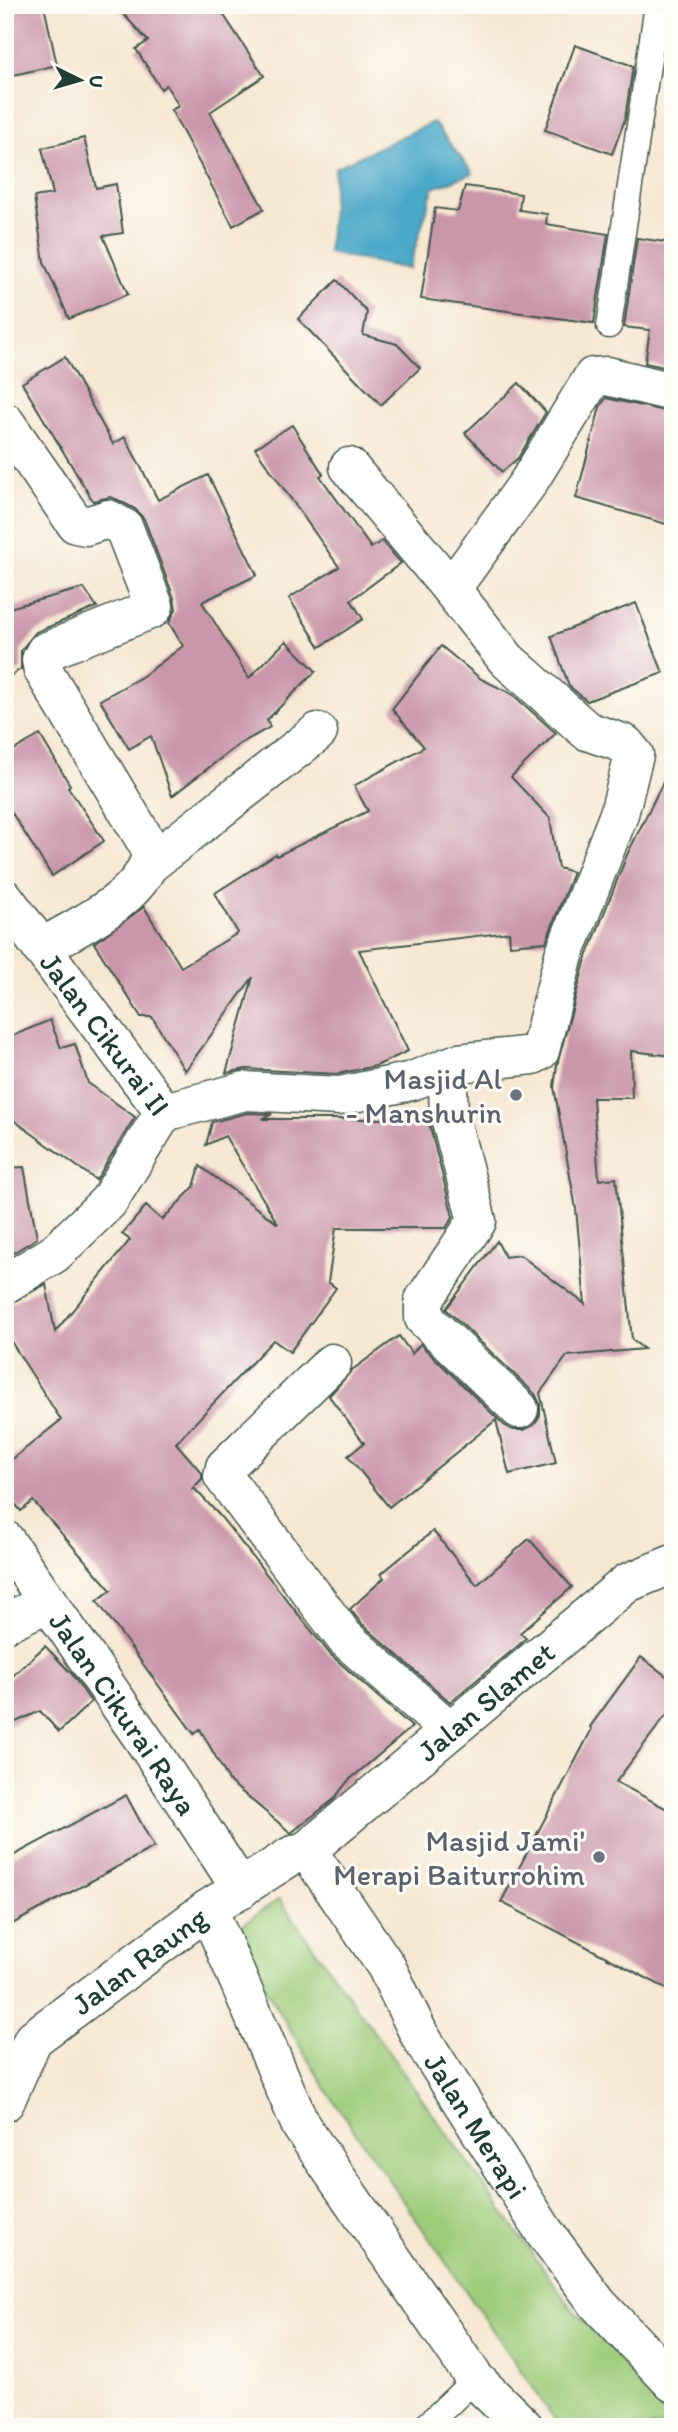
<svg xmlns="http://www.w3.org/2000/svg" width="678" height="2432" font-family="Itim,sans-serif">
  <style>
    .green { fill: #9ecc7a; stroke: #5e8457; stroke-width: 2 }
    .water { fill: #49a7c8; stroke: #34727e; stroke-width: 2 }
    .building { fill: #ca96aa }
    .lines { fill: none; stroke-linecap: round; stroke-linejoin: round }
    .lane-casing { stroke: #3f564c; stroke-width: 27 }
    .street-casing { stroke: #3f564c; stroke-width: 41 }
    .lane { stroke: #fff; stroke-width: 24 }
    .street { stroke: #fff; stroke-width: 38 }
    .worship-dot { fill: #6b7280; stroke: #fdfcf7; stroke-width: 2.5 }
    .labels { text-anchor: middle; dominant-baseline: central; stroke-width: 6; stroke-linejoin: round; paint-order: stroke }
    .street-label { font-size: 30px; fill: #1f3d34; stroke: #fdfcf7 }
    .worship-label { font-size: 30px; fill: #5b616d; stroke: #fdfcf7; text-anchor: end }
  </style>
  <rect width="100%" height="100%" fill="#fdfcf7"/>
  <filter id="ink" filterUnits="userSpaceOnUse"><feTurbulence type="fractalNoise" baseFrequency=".0143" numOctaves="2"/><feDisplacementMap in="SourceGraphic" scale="14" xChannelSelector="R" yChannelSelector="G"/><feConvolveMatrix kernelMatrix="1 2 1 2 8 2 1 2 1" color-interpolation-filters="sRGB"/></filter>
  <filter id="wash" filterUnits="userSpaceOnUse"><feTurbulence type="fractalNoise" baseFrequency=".00686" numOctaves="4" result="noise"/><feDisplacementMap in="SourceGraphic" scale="28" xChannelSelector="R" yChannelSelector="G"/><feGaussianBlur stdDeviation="1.57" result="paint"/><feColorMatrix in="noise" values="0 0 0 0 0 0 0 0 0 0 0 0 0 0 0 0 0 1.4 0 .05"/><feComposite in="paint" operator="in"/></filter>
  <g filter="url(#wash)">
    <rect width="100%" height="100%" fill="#f6e7d1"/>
    <!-- green -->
    <path class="green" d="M279 1899 572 2309 673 2413V2427H560L325 2088 232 1932Z"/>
    <!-- water -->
    <path class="water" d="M433 122 473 173 433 188 409 269 328 253 335 168Z"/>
    <g id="blocks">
      <!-- building -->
      <g class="building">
        <path d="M115 5H217L264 76 210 112 264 209 233 226 171 110 179 106 166 85 161 89 136 49 148 41Z"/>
        <path d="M28 6H44L57 65 5 77V12Z"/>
        <path d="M575 45 633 66 625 119 612 154 545 130Z"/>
        <path d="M84 138 96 188 116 184 123 233 103 236 128 294 69 319 44 262 34 197 53 194 42 148Z"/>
        <path d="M465 186 521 194 519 210 547 214 546 224 608 234 594 323 421 299 435 208 458 211Z"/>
        <path d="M637 238 673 243V369L645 363 650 330 624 327Z"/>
        <path d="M337 280 367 312 363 335 397 344 420 368 381 405 298 319Z"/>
        <path d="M65 357 113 444 125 437 158 500 208 475 257 575 202 602 249 678 286 641 316 671 267 720 270 727 238 745 172 796 151 736 129 749 100 700 143 676 183 646 169 623 176 609 174 598 144 519 135 509 118 500 110 497 93 501 22 383Z"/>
        <path d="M519 383 546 412 518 458 502 472 465 433Z"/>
        <path d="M606 398 673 413V526L576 498 600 407Z"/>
        <path d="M292 425 323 474 320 476 371 548 382 541 401 563 351 600 363 619 320 647 289 598 339 567 255 448Z"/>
        <path d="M84 588 97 607 36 632 21 650V669L5 679V609Z"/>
        <path d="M636 603 663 673 587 701 569 686 551 636Z"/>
        <path d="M441 646 481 679 512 694 556 733 511 777 550 818 558 868 573 872 546 942 510 945 509 932 359 950 408 1051 376 1066 337 1074 246 1069 226 1073 253 977 185 1071 152 1017H141L94 943 144 907 181 967 238 933 215 893 276 854 277 856 368 811 354 786 424 747 392 709Z"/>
        <path d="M40 735 70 785 68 787 104 841 52 876 5 802V755Z"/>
        <path d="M673 762V1056L631 1051 632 1098H593L599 1180 616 1178 632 1340 644 1349 567 1356 540 1393 556 1463 509 1474 496 1420 389 1507 348 1456 364 1443 329 1396 352 1370 399 1336 412 1354 420 1344 504 1425 513 1430H524L534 1425 540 1415V1404L535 1394 446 1309 497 1241 505 1257 520 1255 585 1304 576 1209 554 1087 557 1065 585 962 627 855Z"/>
        <path d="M50 1020 61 1048 75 1044 88 1083 135 1117 96 1180 5 1114V1039Z"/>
        <path d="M247 1113 272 1114 262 1119H428L453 1217 446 1228H336L328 1282 336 1288 290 1352 273 1340 176 1443 202 1473V1479L191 1490 194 1488 220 1516 330 1654 412 1727 348 1781 333 1800 291 1833 230 1782 200 1729 194 1734 97 1601 111 1590 33 1501 21 1511 5 1492V1465L61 1420 5 1332V1306L46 1284 55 1332 130 1240 122 1234 146 1206 162 1220 194 1187 200 1166 278 1224 225 1136 206 1145 212 1122Z"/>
        <path d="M24 1167 37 1238 5 1258V1168Z"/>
        <path d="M433 1531 477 1585 529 1539 572 1587 520 1633 526 1638 519 1645 450 1702 361 1623 350 1609 384 1578 381 1574Z"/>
        <path d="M45 1646 71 1673 91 1702 59 1732 40 1711 5 1727V1683Z"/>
        <path d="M641 1657 673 1681V1706L616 1782 673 1812V1992L501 1902 592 1729 590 1727Z"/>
        <path d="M126 1795 154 1847 5 1928V1860Z"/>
      </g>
    </g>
  </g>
  <g filter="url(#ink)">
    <use href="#blocks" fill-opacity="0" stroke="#3f564c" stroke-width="2"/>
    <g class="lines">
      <defs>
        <g id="lane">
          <path d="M609 326 657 5"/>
          <path d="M425 2427 475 2379"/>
        </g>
        <g id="street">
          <path d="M5 422 76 524 86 526 108 519 124 528 154 606 152 609 45 652 41 660 43 670 151 850C149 896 76 927 41 948"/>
          <path d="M349 467 451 589"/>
          <path d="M150 864 318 732"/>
          <path id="s1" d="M5 899 164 1112 108 1202 54 1254 5 1284"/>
          <path d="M447 1067 449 1113 477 1221 424 1300V1318L519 1409"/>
          <path d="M164 1112 245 1091 339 1096 412 1081 458 1063 533 1055 540 1051 564 955 619 814 634 755 625 744 587 731 507 660 451 589 528 483 593 377 607 376 673 392"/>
          <path d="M332 1363 225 1467 223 1476 345 1638 449 1730"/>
          <path id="s2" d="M5 1540 148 1746 241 1889"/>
          <path d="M5 1623 49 1602"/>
          <path id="s3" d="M307 1850 386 1966 420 2036 543 2230 598 2304 673 2383"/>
          <path d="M208 1909 301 2126 475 2379 524 2427"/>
          <path id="s4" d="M5 2102 33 2039 208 1909 291 1856 307 1850 627 1583 673 1564"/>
        </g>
      </defs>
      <!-- lane casing -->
      <use href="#lane" class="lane-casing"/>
      <!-- street casing -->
      <use href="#street" class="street-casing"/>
      <!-- lane -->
      <use href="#lane" class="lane"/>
      <!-- street -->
      <use href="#street" class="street"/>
    </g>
  </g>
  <!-- markers -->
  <g class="worship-dot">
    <circle cx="516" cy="1095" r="7"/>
    <circle cx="599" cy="1857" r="7"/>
  </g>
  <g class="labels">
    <!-- street labels -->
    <g class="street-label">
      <text stroke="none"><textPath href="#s1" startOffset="168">Jalan Cikurai II</textPath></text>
      <text stroke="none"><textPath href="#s4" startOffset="635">Jalan Slamet</textPath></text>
      <text stroke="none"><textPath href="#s2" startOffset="210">Jalan Cikurai Raya</textPath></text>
      <text stroke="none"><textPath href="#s4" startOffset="201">Jalan Raung</textPath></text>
      <text stroke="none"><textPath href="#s3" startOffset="324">Jalan Merapi</textPath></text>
    </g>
    <!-- worship labels -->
    <g class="worship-label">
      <text x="502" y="1078">Masjid Al<tspan x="502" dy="34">- Manshurin</tspan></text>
      <text x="585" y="1840">Masjid Jami'<tspan x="585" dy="34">Merapi Baiturrohim</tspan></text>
    </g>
  </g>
  <!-- margin -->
  <rect width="678" height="2432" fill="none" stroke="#fdfcf7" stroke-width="28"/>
  <!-- north arrow -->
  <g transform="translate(80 80) rotate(95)" stroke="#fdfcf7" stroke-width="5" paint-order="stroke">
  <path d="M0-5L12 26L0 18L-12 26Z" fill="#1f3d34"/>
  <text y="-10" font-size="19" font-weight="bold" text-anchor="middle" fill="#1f3d34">U</text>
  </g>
</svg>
